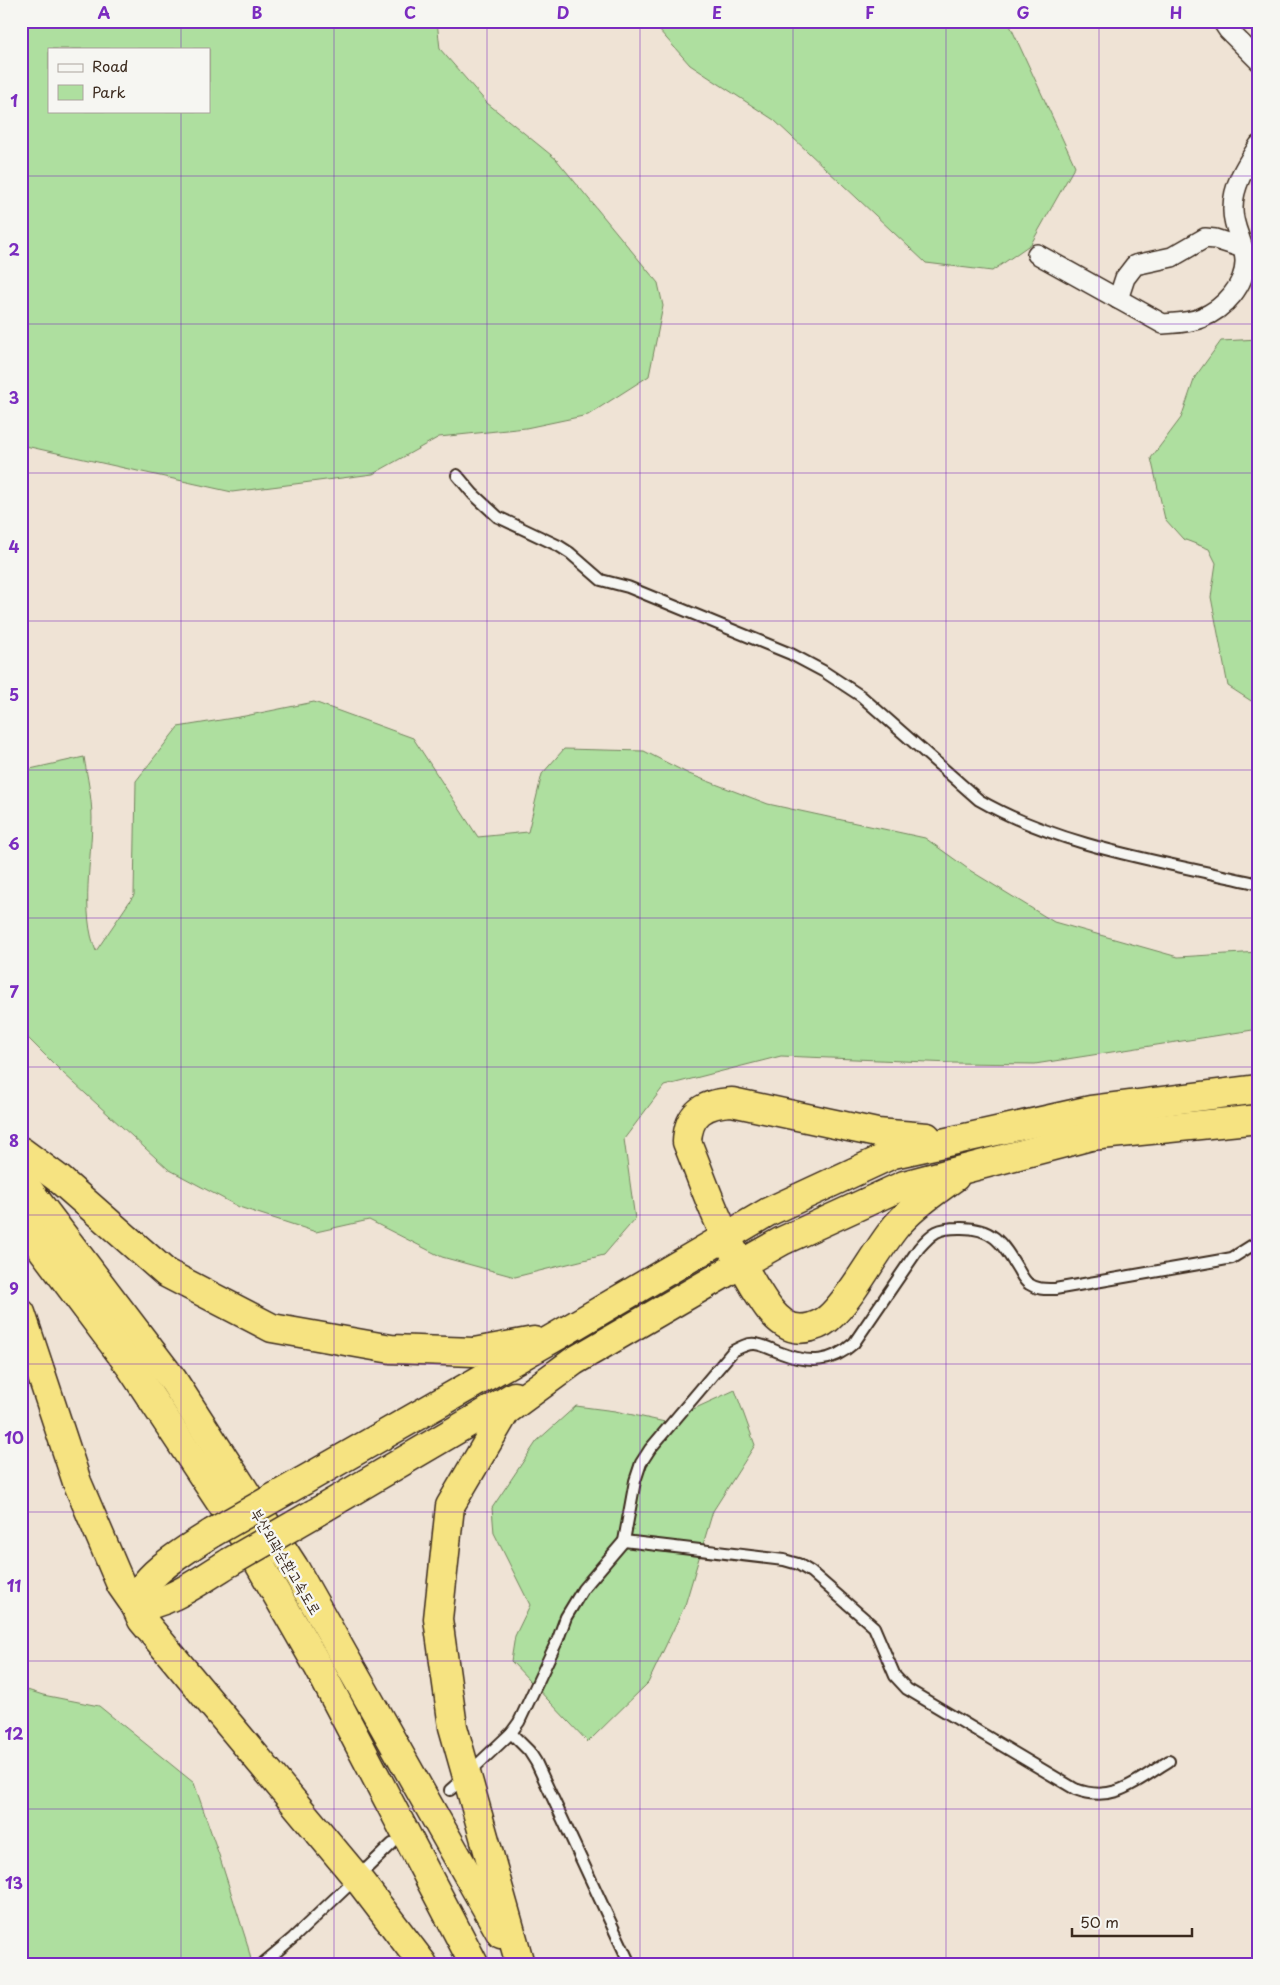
<svg xmlns="http://www.w3.org/2000/svg" width="1280" height="1985" font-family="'Playpen Sans','Poor Story',sans-serif">
  <style>
    .green { fill: #aedf9f; stroke: #74845e; fill-rule: evenodd }
    .lines { fill: none; stroke-linecap: round; stroke-linejoin: round }
    .service-casing { stroke: #3b2a1e; stroke-width: 14 }
    .minor-casing { stroke: #3b2a1e; stroke-width: 22 }
    .motorway-casing { stroke: #3b2a1e; stroke-width: 31 }
    .service { stroke: #f6f6f2; stroke-width: 10 }
    .minor { stroke: #f6f6f2; stroke-width: 19 }
    .motorway { stroke: #f6e381; stroke-width: 28 }
    .motorway-bridge-casing { stroke: #3b2a1e; stroke-width: 31; stroke-linecap: butt }
    .motorway-bridge { stroke: #f6e381; stroke-width: 28 }
    .grid { fill: none; stroke: #7b2cbf; stroke-width: 1; stroke-opacity: 0.55 }
    .labels { text-anchor: middle; dominant-baseline: central; stroke-width: 4.5; stroke-linejoin: round; paint-order: stroke }
    .street-label { font-size: 15px; fill: #3b2a1e; stroke: #f6f6f2 }
    .neatline { fill: none; stroke: #7b2cbf; stroke-width: 2 }
    .grid-label { font-size: 16px; text-anchor: middle; font-weight: bold; fill: #7b2cbf }
  </style>
  <rect width="100%" height="100%" fill="#efe3d5"/>
  <filter id="ink" filterUnits="userSpaceOnUse"><feTurbulence type="fractalNoise" baseFrequency=".02" numOctaves="2"/><feDisplacementMap in="SourceGraphic" scale="10" xChannelSelector="R" yChannelSelector="G"/><feConvolveMatrix kernelMatrix="1 2 1 2 8 2 1 2 1" color-interpolation-filters="sRGB"/></filter>
  <g filter="url(#ink)">
    <!-- green -->
    <g class="green">
      <path d="M21 21H437L440 49 487 103 556 159 658 283 663 306 649 376 588 415 526 428 439 437 373 474 232 492 21 445ZM49 49H209V111H49Z"/>
      <path d="M651 21H1008L1075 166 1031 244 992 271 926 263 774 120 690 65Z"/>
      <path d="M1259 339V706L1228 686 1211 597 1216 563 1209 549 1183 539 1165 519 1151 458 1181 418 1195 377 1221 341Z"/>
      <path d="M314 702 413 738 478 837 528 832 542 774 564 749 644 751 689 774 768 804 925 838 971 871 1054 922 1178 957 1259 952V1029L1035 1064 952 1063 781 1056 664 1086 624 1139 635 1219 604 1255 515 1277 442 1257 369 1220 316 1232 239 1207 168 1169 63 1073 21 1031V771L84 757C87 776 92 798 92 818 92 859 80 913 96 951L134 895 136 781 178 727 245 716Z"/>
      <path d="M735 1390 755 1445 713 1511 685 1605 648 1683 588 1742 511 1661 515 1636 530 1605 494 1533 492 1508 537 1441 576 1406 615 1411 665 1422Z"/>
      <path d="M21 1688 43 1695 99 1706 194 1783 219 1855 247 1943 252 1964H21Z"/>
    </g>
    <g class="lines">
      <defs>
        <g id="service">
          <path d="M457 475 473 494 498 517 559 546 570 553 601 580 628 587 791 654 823 671 861 696 979 800C1063 848 1165 862 1259 884"/>
          <path d="M624 1541 784 1560 798 1564 811 1572 874 1627 895 1676 907 1689 1075 1789C1114 1804 1136 1781 1169 1761"/>
          <path d="M511 1733 529 1751 536 1762 630 1964"/>
          <path d="M475 1767 511 1733 519 1722 558 1639 566 1617 583 1589 624 1541 635 1481 641 1463 650 1449 733 1351C741 1347 747 1343 755 1344 764 1345 773 1350 781 1353 809 1364 832 1363 854 1343L919 1248C933 1232 938 1228 959 1228 992 1227 1002 1242 1018 1269 1021 1274 1024 1281 1029 1284 1038 1290 1046 1289 1055 1289L1216 1261 1232 1258 1259 1241"/>
          <path d="M450 1790 458 1783"/>
          <path d="M365 1870 392 1844"/>
          <path d="M262 1964 293 1938 349 1885"/>
        </g>
        <g id="minor">
          <path d="M1222 21 1228 30 1259 61"/>
          <path d="M1037 254 1163 324C1176 323 1189 323 1201 318 1224 309 1246 285 1245 260 1244 242 1232 226 1233 208 1233 184 1247 164 1259 145"/>
          <path d="M1118 299 1125 278 1135 265 1172 257 1205 238 1215 239 1243 248"/>
        </g>
        <g id="motorway">
          <path d="M927 1137 877 1133 732 1102C705 1103 688 1113 687 1142 700 1174 711 1207 726 1237 734 1254 745 1270 754 1286 763 1300 771 1315 785 1324 800 1334 822 1326 833 1314 858 1288 874 1253 897 1225 914 1206 935 1191 955 1177"/>
          <path d="M21 1151 59 1179 166 1273 272 1328 391 1349 474 1352 534 1341"/>
          <path d="M21 1180 173 1380 294 1567 501 1934"/>
          <path d="M21 1221 130 1366 246 1541 319 1668 474 1964"/>
          <path d="M21 1313 77 1482 121 1585 135 1605 142 1620 362 1884 423 1964"/>
          <path d="M303 1481 557 1336 768 1212 893 1154 1091 1110 1259 1089"/>
          <path d="M315 1513 514 1396"/>
          <path d="M135 1605C138 1577 190 1547 212 1533"/>
          <path d="M135 1605C161 1610 207 1576 230 1562"/>
          <path d="M520 1964 453 1727 438 1619 450 1506 506 1411 574 1361 741 1264 782 1241 904 1185 1091 1136 1259 1119"/>
        </g>
      </defs>
      <!-- service casing -->
      <use href="#service" class="service-casing"/>
      <!-- minor casing -->
      <use href="#minor" class="minor-casing"/>
      <!-- motorway casing -->
      <use href="#motorway" class="motorway-casing"/>
      <!-- service -->
      <use href="#service" class="service"/>
      <!-- minor -->
      <use href="#minor" class="minor"/>
      <!-- motorway -->
      <use href="#motorway" class="motorway"/>
      <defs>
        <g id="motorway-bridge">
          <path d="M212 1533 303 1481"/>
          <path d="M230 1562 315 1513"/>
        </g>
      </defs>
      <!-- motorway-bridge casing -->
      <use href="#motorway-bridge" class="motorway-bridge-casing"/>
      <!-- motorway-bridge -->
      <use href="#motorway-bridge" class="motorway-bridge"/>
    </g>
  </g>
  <!-- grid -->
  <path class="grid" d="M181 21V49M334 21V1964M487 21V1964M640 21V1964M793 21V1964M946 21V1964M1099 21V1964M181 111V1964M21 176H1259M21 324H1259M21 473H1259M21 621H1259M21 770H1259M21 918H1259M21 1067H1259M21 1215H1259M21 1364H1259M21 1512H1259M21 1661H1259M21 1809H1259"/>
  <g class="labels">
    <!-- street labels -->
    <g class="street-label">
      <text transform="translate(287 1561) rotate(59)">부산외곽순환고속도로</text>
    </g>
  </g>
  <!-- margin -->
  <rect width="1280" height="1985" fill="none" stroke="#f6f6f2" stroke-width="55"/>
  <!-- legend -->
  <rect x="48" y="48" width="162" height="65" fill="#f6f6f2" stroke="#aba49d"/>
  <rect x="58" y="64" width="25" height="8" fill="#f6f6f2" stroke="#aba49d"/>
  <text x="92" y="72" font-size="15" fill="#3b2a1e">Road</text>
  <rect x="58" y="85" width="25" height="15" fill="#aedf9f" stroke="#aba49d"/>
  <text x="92" y="98" font-size="15" fill="#3b2a1e">Park</text>
  <!-- scale -->
  <path d="M1072 1928v8h120v-8" fill="none" stroke="#3b2a1e" stroke-width="2.5"/>
  <text x="1080" y="1928" font-size="15" fill="#3b2a1e" stroke="#f6f6f2" stroke-width="4" paint-order="stroke">50 m</text>
  <rect x="28" y="28" width="1224" height="1930" class="neatline"/>
  <g class="grid-label">
    <text x="104" y="19">A</text>
    <text x="257" y="19">B</text>
    <text x="410" y="19">C</text>
    <text x="563" y="19">D</text>
    <text x="717" y="19">E</text>
    <text x="870" y="19">F</text>
    <text x="1023" y="19">G</text>
    <text x="1176" y="19">H</text>
    <text x="14" y="107">1</text>
    <text x="14" y="256">2</text>
    <text x="14" y="404">3</text>
    <text x="14" y="553">4</text>
    <text x="14" y="701">5</text>
    <text x="14" y="850">6</text>
    <text x="14" y="998">7</text>
    <text x="14" y="1147">8</text>
    <text x="14" y="1295">9</text>
    <text x="14" y="1444">10</text>
    <text x="14" y="1592">11</text>
    <text x="14" y="1740">12</text>
    <text x="14" y="1889">13</text>
  </g>
</svg>
